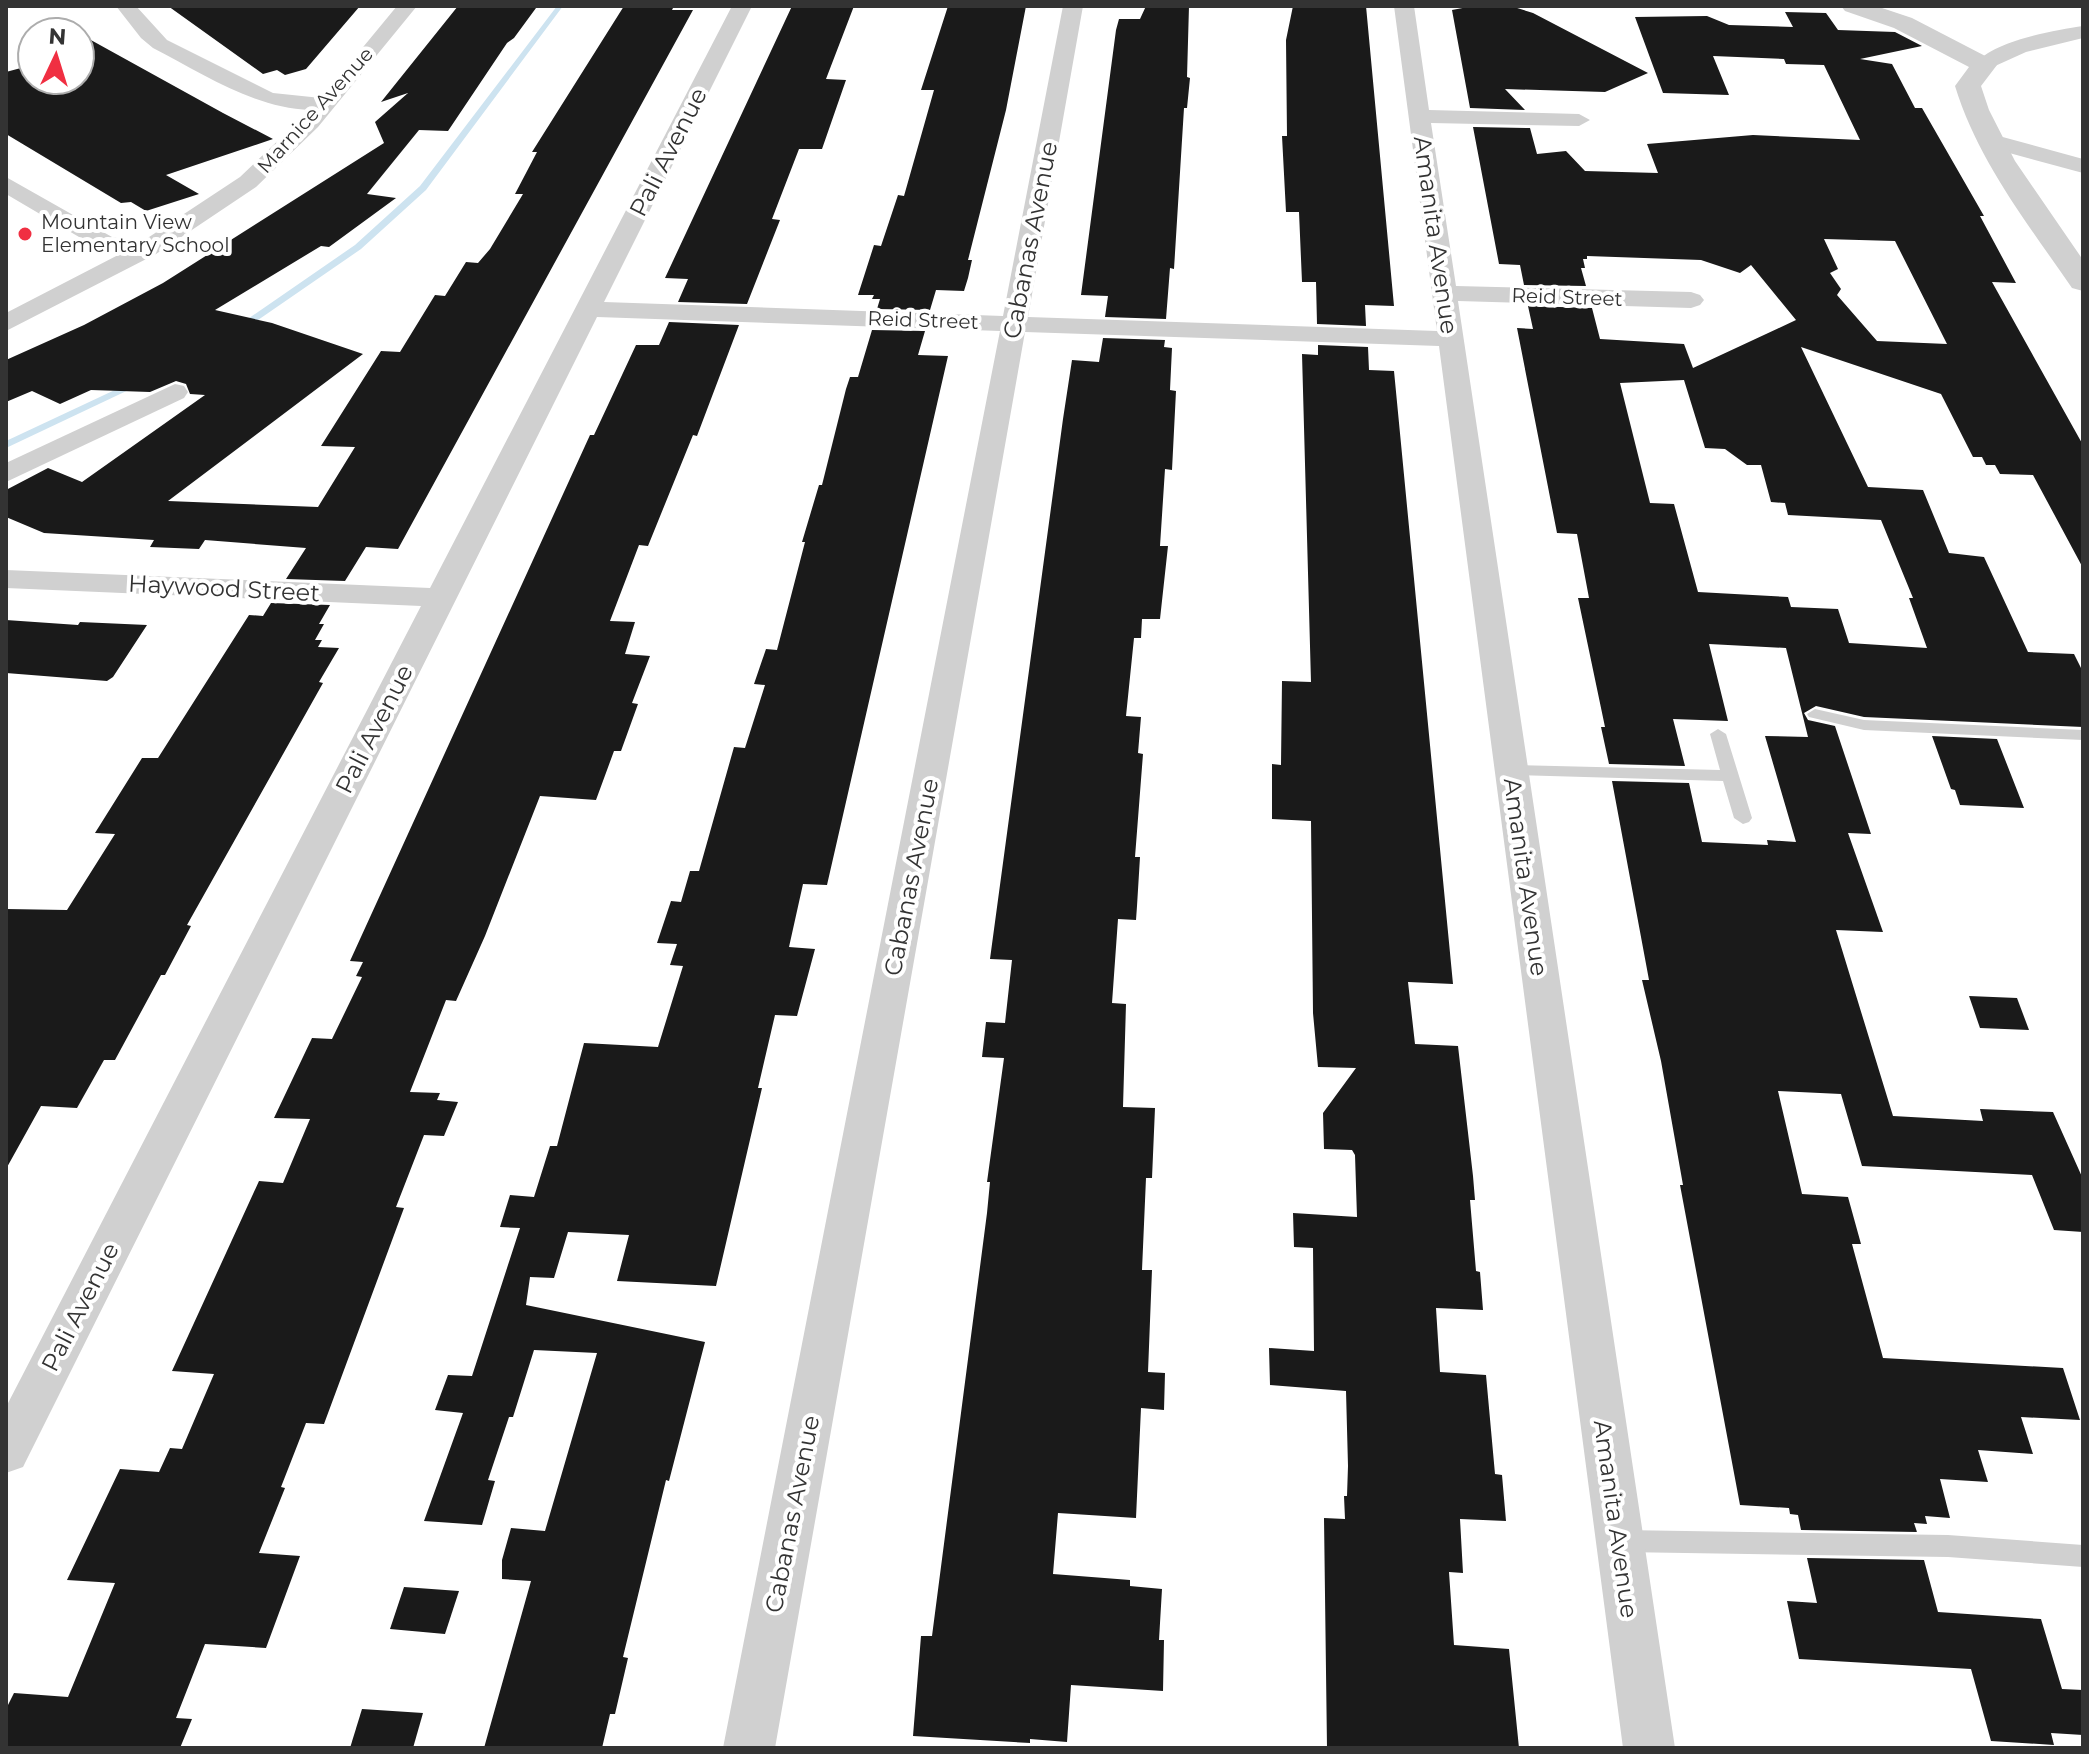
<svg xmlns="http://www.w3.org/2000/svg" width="2089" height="1754" font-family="Montserrat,sans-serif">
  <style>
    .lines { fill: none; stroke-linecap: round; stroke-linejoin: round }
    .stream { fill: #cde3f0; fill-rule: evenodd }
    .building { fill: #1a1a1a; fill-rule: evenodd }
    .service { fill: #d0d0d0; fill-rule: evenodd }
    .minor { fill: #d0d0d0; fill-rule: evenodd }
    .tertiary { fill: #d0d0d0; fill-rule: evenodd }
    .poi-dot { fill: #f02f42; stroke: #fff; stroke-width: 3 }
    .labels { text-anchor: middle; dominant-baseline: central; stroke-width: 8; stroke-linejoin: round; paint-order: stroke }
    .far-street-label { font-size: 20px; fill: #333; stroke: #fff }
    .far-poi-label { font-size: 20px; fill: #333; stroke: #fff; text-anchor: start }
    .street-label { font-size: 24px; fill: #333; stroke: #fff }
  </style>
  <rect width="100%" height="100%" fill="#fff"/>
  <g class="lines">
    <!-- stream -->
    <g class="stream">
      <path d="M557 6H563L426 190 361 249 245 329H239V325L355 245 420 186Z"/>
      <path d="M134 381 138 384 137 386 6 448V441Z"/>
    </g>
  </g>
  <!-- building -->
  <g class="building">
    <path d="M168 6H360L306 69 285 75 277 70 263 74Z"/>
    <path d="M458 6 536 8 514 38 507 43 448 131 419 130 367 194 396 198 329 247 321 246 215 310 272 323 363 354 168 501 318 507 355 447 321 446 381 351 400 352 435 295 445 296 466 262 478 263 490 249 523 194H515L537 152H532L624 6H674L672 10H693L398 549 366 547 345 581 286 579 306 548 205 540 199 549 150 547 154 540 44 533 6 517V490L48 468 82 482 205 395 190 394 186 384 176 381 150 392 91 390 60 404 32 391 6 402V360L84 325 163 283 384 143 375 122 408 93 381 102Z"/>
    <path d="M792 6H854L826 79 846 80 822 149H799L772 219 780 220 747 304 678 302 688 279 665 278Z"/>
    <path d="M948 6H1026L1006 110 968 260H972L968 278 964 291 936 290 930 310 877 309 880 299H872L874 295H858L874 245 881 246 898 195 904 196 934 90H921Z"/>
    <path d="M1146 6H1189L1187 77 1190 78 1187 108H1184L1174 269 1170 268 1166 319 1105 317 1108 296 1081 295 1116 30 1119 19H1140Z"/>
    <path d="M1293 6H1366L1394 306 1365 305 1366 326 1317 324 1316 282H1302L1299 212H1286L1282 136H1287L1286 40Z"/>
    <path d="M1473 6 1514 7 1533 13 1648 73 1605 92 1505 89 1525 110 1470 108 1452 10Z"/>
    <path d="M1785 12 1826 13 1838 30 1895 32 1922 46 1860 59 1892 64 1915 108H1922L1984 216H1980L2016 283 1992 282 2083 445V568L2033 475 2000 474 1995 465H1986L1982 457H1973L1941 394 1801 347 1868 487 1923 490 1949 553 1984 557 2028 652 2074 654 2083 672V727L1864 717 1816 706 1804 713 1808 720 1835 726 1871 834 1848 833 1883 932 1836 930 1893 1116 1983 1121 1980 1109 2053 1112 2083 1179V1232L2054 1230 2032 1175 1862 1166 1841 1094 1778 1091 1802 1194 1848 1197 1861 1244H1852L1883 1358 2063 1368 2080 1420 2021 1417 2033 1454 1978 1450 1988 1482 1940 1479 1950 1518 1925 1516 1927 1524 1914 1523 1917 1532 1801 1530 1798 1515 1790 1514 1789 1508 1740 1505 1680 1185H1683L1661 1061 1642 980H1649L1612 781 1689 783 1702 842 1768 845 1767 840 1796 842 1765 736 1808 737 1786 648 1709 644 1728 721 1673 719 1685 766 1609 764 1601 727H1605L1578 598H1589L1577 534 1557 533 1517 328 1533 329 1528 306 1592 308 1600 339 1684 344 1693 368 1796 320 1751 265 1740 273 1701 260 1587 256V259H1583L1585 268H1581L1586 286 1524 285 1520 265 1499 264 1473 127 1530 128 1537 154 1566 151 1585 171 1658 173 1647 144 1753 135 1860 140 1824 65 1786 64 1784 59 1713 56 1729 95 1663 93 1635 17 1707 16 1729 25 1793 27ZM1824 239 1895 241 1947 344 1877 341 1837 295 1841 289 1830 273 1838 269ZM1684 380 1705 448 1725 449 1747 465H1761L1771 502 1785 503 1788 515 1881 520 1913 598H1909L1927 648 1849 643 1838 609 1791 607 1788 597 1698 592 1674 504 1650 503 1620 383Z"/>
    <path d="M80 34 223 113 273 139 166 175 199 194 146 211 131 202 121 203 6 134V72L32 65V80H80Z"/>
    <path d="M669 322 739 325 697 436 693 435 648 546 639 545 610 621 635 622 625 654 650 656 632 703 638 704 621 751H614L596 800 540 796 485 936 456 1001 446 1000 410 1092 440 1093 437 1100 458 1102 444 1136 424 1135 396 1207 404 1208 324 1424 306 1423 281 1487 285 1488 259 1553 300 1556 266 1648 205 1644 176 1718 192 1719 180 1748H6V1709L14 1693 68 1697 115 1583 67 1580 120 1469 159 1472 170 1448 182 1449 214 1374 172 1371 259 1181 283 1183 310 1119 274 1118 312 1038 332 1039 362 977 356 976 363 962 350 961 590 435H594L636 345H659Z"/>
    <path d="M872 330 925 331 918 355 948 356 827 885 803 884 789 947 815 949 797 1016 775 1015 758 1088H762L716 1286 617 1281 629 1235 568 1232 554 1278 530 1277 526 1305 705 1342 669 1481 666 1480 623 1657 628 1658 615 1714H610L602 1748H484L531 1581 502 1579V1560L511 1528 545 1531 597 1353 534 1350 513 1417H509L488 1480 495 1481 482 1525 424 1521 463 1413 435 1410 448 1375 472 1376 520 1228 500 1227 510 1195 534 1197 550 1146H557L584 1043 658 1047 683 966 670 965 677 944 657 943 671 901 681 902 690 871H699L734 747 745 748 765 685 754 684 766 649 777 650 805 542H802L819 485H822L846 389 850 377H858Z"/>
    <path d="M1103 338 1165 340 1164 347 1172 348 1170 390 1176 391 1172 470 1165 469 1160 546H1168L1160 619H1142L1141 638H1134L1126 716 1141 717 1138 753 1143 754 1135 857H1140L1137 906 1136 920 1118 919 1112 1003 1126 1004 1123 1107 1155 1108 1152 1178H1146L1142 1270H1152L1148 1372 1165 1373 1164 1410 1141 1408 1136 1518 1058 1513 1053 1574 1130 1580V1586L1162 1589 1159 1640H1164L1163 1691 1071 1685 1067 1742 1030 1739V1743L913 1736 921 1636H932L987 1213 990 1182H987L1004 1058 982 1057 986 1022 1005 1023 1012 960 990 959 1063 419 1072 360 1099 362Z"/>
    <path d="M1318 345 1368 347 1369 370 1394 371 1453 984 1408 982 1415 1044 1458 1046 1473 1176 1475 1200H1470L1476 1271 1480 1272 1483 1310 1436 1308 1440 1372 1486 1375 1495 1474 1502 1475 1506 1521 1460 1519 1463 1573 1449 1572 1454 1645 1509 1649 1519 1748H1327L1324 1518 1345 1519 1344 1496H1347L1348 1466 1346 1391 1270 1385 1269 1348 1314 1351 1313 1248 1294 1247 1293 1213 1357 1217 1355 1155 1352 1150 1324 1149 1323 1113 1356 1068 1318 1067 1313 1013 1311 821 1272 819V764L1281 765 1282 681 1311 682 1302 354 1318 355Z"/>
    <path d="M271 603 330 605 319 624H324L315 640H322L318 647 339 648 319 682 323 683 187 925 191 926 165 975H161L115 1060H104L77 1108 41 1106 6 1169V909L67 910 115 834 95 833 142 758H158L249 615 263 616Z"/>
    <path d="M6 620 78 625 80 622 147 625 113 677 107 681 6 673Z"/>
    <path d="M1932 736 1997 739 2024 808 1960 805 1955 790 1951 789Z"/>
    <path d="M1969 996 2017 998 2029 1030 1980 1028Z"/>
    <path d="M1807 1558 1924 1560 1938 1612 2041 1619 2062 1689 2083 1690V1735L2051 1733 2054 1745 1991 1741 1971 1669 1799 1659 1787 1601 1817 1603Z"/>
    <path d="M404 1587 459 1591 445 1634 390 1629Z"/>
    <path d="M362 1709 423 1713 413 1748H350Z"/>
  </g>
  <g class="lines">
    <!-- service -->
    <g class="service">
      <path d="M1815 709 1864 720 2083 730V740L1864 730 1809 717 1807 714Z"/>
      <path d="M1718 729 1726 734 1752 818 1749 822 1743 824 1734 818 1723 781 1511 775 1503 770 1511 765 1720 770 1710 734Z"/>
      <path d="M1622 1530 1948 1535 2083 1545V1567L1948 1557 1622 1552 1613 1549 1610 1541 1613 1533Z"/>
    </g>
    <!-- minor -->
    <g class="minor">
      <path d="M116 6H136L167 40 273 93 321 98 397 6H417L318 127 256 187 156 254 6 331V313L122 253 96 247 6 194V177L112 237 140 243 240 177 310 110C253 108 202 73 153 48L141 38Z"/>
      <path d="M732 6H752L604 302 1003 316 1063 6H1083L1028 317 1437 331 1394 6H1414L1429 110 1579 114 1590 120 1579 126 1431 123 1456 286 1691 292 1700 295 1704 300 1700 305 1691 308 1458 301 1675 1748H1623L1439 346 1025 332 775 1748H723L1000 331 597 317 23 1467 6 1473V1407L421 606 6 588V570L430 588Z"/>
      <path d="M2083 26V38L2026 52 1984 71 1974 65C1994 40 2052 31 2083 26Z"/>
      <path d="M1988 133 2083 159V173L1980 145 1977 140Z"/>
      <path d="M175 384 184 386 188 392 184 398 6 482V463Z"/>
    </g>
    <!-- tertiary -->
    <path class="tertiary" d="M1841 6H1876L1912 18 1993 60 1997 65 1981 86 1989 110 2015 161 2083 260V291L2072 288C2028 224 1978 161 1955 86L1969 67 1894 28 1845 11Z"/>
  </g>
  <!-- markers -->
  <circle class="poi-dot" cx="25" cy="234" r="8"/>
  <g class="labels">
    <!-- far-street labels -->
    <g class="far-street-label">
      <text transform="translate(315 110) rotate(-48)">Marnice Avenue</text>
      <text transform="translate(1567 297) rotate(2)">Reid Street</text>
      <text transform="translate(923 320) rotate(2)">Reid Street</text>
    </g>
    <!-- far-poi labels -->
    <g class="far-poi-label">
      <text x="41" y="222">Mountain View<tspan x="41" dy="23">Elementary School</tspan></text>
    </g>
    <!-- street labels -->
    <g class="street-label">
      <text transform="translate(668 152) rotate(-63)">Pali Avenue</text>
      <text transform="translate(1436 235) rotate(82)">Amanita Avenue</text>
      <text transform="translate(1030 240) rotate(-79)">Cabanas Avenue</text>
      <text transform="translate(224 588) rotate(3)">Haywood Street</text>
      <text transform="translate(374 729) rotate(-63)">Pali Avenue</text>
      <text transform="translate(911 877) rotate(-79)">Cabanas Avenue</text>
      <text transform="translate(1526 877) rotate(82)">Amanita Avenue</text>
      <text transform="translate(80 1307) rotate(-63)">Pali Avenue</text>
      <text transform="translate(792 1514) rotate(-79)">Cabanas Avenue</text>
      <text transform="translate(1616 1519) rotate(82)">Amanita Avenue</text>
    </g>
  </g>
  <!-- border -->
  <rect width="2089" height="1754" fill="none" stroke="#333333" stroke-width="16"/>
  <!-- north arrow -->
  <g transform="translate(56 56) rotate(4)"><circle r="38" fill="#ffffff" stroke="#adadad" stroke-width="2"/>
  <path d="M0-6L14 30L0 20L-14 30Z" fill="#f02f42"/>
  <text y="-12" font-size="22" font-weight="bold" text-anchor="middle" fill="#333333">N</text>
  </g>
</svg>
